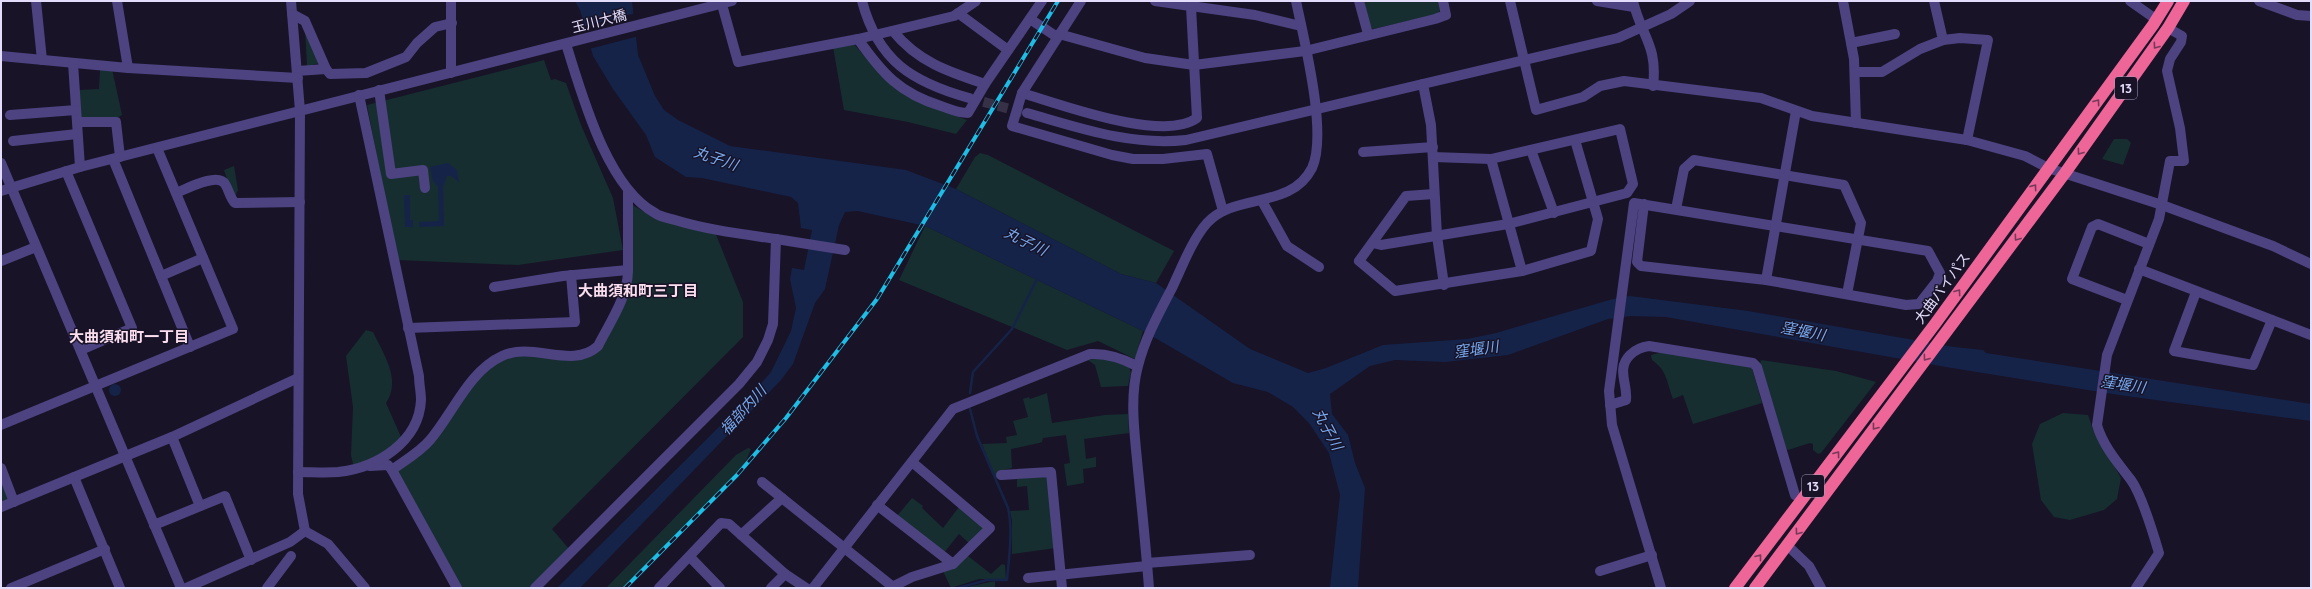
<svg xmlns="http://www.w3.org/2000/svg" width="2312" height="589" font-family="Quicksand,'Noto Sans JP',sans-serif">
  <style>
    .green { fill: #162e30 }
    .water { fill: #152349 }
    .pier { fill: #181327 }
    .lines { fill: none; stroke-linecap: round; stroke-linejoin: round }
    .stream { stroke: #152349; stroke-width: 2.5 }
    .minor-tunnel { stroke: #363147; stroke-width: 10; stroke-dasharray: 10 5; stroke-linecap: butt }
    .minor { stroke: #4c4380; stroke-width: 10 }
    .highway { stroke: #ee6598; stroke-width: 12 }
    .rail-casing { stroke: #1ebde6; stroke-width: 4 }
    .rail { stroke: #181327; stroke-width: 2.5; stroke-dasharray: 8; stroke-linecap: butt }
    .oneway { stroke: #78385a }
    .labels { text-anchor: middle; dominant-baseline: central; stroke-width: 3; stroke-linejoin: round; paint-order: stroke }
    .shield { fill: #181327; stroke: #a6a0bb; stroke-width: 1 }
    .shield-label { font-size: 13px; font-weight: bold; fill: #e3dcfb }
    .street-label { font-size: 14px; fill: #e3dcfb; stroke: #181327 }
    .water-label { font-size: 15px; font-style: italic; fill: #76aaf0; stroke: #181327 }
    .neighbourhood-label { font-size: 15px; font-weight: bold; fill: #fbdeee; stroke: #181327 }
  </style>
  <rect width="100%" height="100%" fill="#181327"/>
  <!-- green -->
  <g class="green">
    <path d="M1364 1H1438L1440 10 1438 14 1373 29 1370 27Z"/>
    <path d="M305 29 320 63 307 66Z"/>
    <path d="M854 44 882 77 920 102 967 120 956 134 908 122 844 110 833 47Z"/>
    <path d="M544 60 551 80 555 79 566 83 581 125 613 198 623 250 518 265 397 260 367 105Z"/>
    <path d="M100 69H112L122 115 117 118 80 119 79 90 99 89Z"/>
    <path d="M2114 139H2127L2131 143 2123 165 2102 159Z"/>
    <path d="M980 153 988 155 1174 251 1156 283 1121 274 956 189 975 157Z"/>
    <path d="M234 166 238 190 234 199 224 170Z"/>
    <path d="M631 204 654 218 715 232 743 302V337L552 529 570 550 532 588H459L394 471 428 444 477 379 506 356 586 357 628 291Z"/>
    <path d="M925 226 1143 331 1135 359 1098 341 1067 350 899 280Z"/>
    <path d="M366 330 373 332C383 353 402 380 386 403L401 437C394 447 366 467 353 464L351 455 353 407 346 356Z"/>
    <path d="M1663 352 1751 365 1762 403 1693 424 1683 395 1673 399C1667 383 1667 370 1652 360L1651 355Z"/>
    <path d="M1101 357 1129 367 1131 372 1128 386 1101 387 1095 365 1088 360Z"/>
    <path d="M1761 360 1836 371 1876 382 1821 453 1818 454 1813 450V444L1810 443 1788 450 1785 448 1760 365Z"/>
    <path d="M1047 393 1052 423 1105 415 1128 414 1129 433 1084 439 1086 459 1096 457V467L1083 469 1084 483 1067 486 1064 464 1070 463 1066 435 1043 438 1042 442 1039 443 1011 449 1012 468 998 471 999 477 996 479 982 444 1007 443 1006 437 1017 435 1013 421 1028 417 1023 399 1029 397 1030 399Z"/>
    <path d="M2063 413 2088 415 2093 429 2121 478 2117 499 2104 510 2070 520 2054 517 2041 500 2032 444 2040 424Z"/>
    <path d="M748 448 751 449 746 461 736 474 623 588H606L736 455Z"/>
    <path d="M1 476 10 498 1 502Z"/>
    <path d="M1047 477 1056 548 1012 554V521L1010 511 1029 510 1027 486 1017 487V478Z"/>
    <path d="M912 498 923 506 922 508 943 528 959 507 985 528 969 543 959 534 943 554 897 516Z"/>
    <path d="M968 556 991 574 1002 564 1005 565 1006 579H979L951 588 943 571Z"/>
    <path d="M995 581V588H962Z"/>
  </g>
  <!-- water -->
  <g class="water">
    <path d="M575 1H632L638 55 655 96 664 110 678 120 730 146 906 170 956 189 1121 274 1156 283 1250 349 1308 373 1326 368 1383 345 1467 339 1496 333 1613 299 1630 296 1748 311 1954 347 1983 350 1986 353 2311 404V421L2119 395 1946 367 1666 317 1630 316 1608 319 1508 355 1445 362 1395 360 1370 366 1330 394 1332 414 1348 435 1355 463 1365 488 1358 588H1330L1340 495 1329 453 1309 423 1293 407 1268 392 1233 383 1143 331 925 226 858 211 845 212 839 225 825 289 815 303 793 364 781 380 580 588H557L747 399 771 372 791 331 796 308 790 279 792 268 804 270 812 230 801 228 798 203 791 197 702 178 686 177 655 157 646 135 613 89 593 56 580 10Z"/>
    <path d="M448 163 457 170 459 182 451 176H447L443 187 444 226 419 227V222L439 221 438 187 433 181 430 167Z"/>
    <path d="M404 195H410V220H413V227H405Z"/>
    <circle cx="115" cy="390" r="6"/>
  </g>
  <!-- pier -->
  <path class="pier" d="M636 13 639 36 589 49 582 27Z"/>
  <g class="lines">
    <!-- stream -->
    <g class="stream">
      <path d="M970 393 973 372 1012 329 1037 279"/>
      <path d="M958 588 987 580H1007C1009 557 1013 531 1008 508L977 436 970 409"/>
    </g>
    <!-- minor-tunnel -->
    <path class="minor-tunnel" d="M969 98 1025 113"/>
    <!-- minor -->
    <g class="minor">
      <path d="M36 1 42 60"/>
      <path d="M117 1 128 68"/>
      <path d="M291 1 300 111 298 494 305 531"/>
      <path d="M721 1 738 62 858 39 954 16 976 1"/>
      <path d="M862 1C878 61 912 82 969 98"/>
      <path d="M1155 1 1255 15 1301 26"/>
      <path d="M1359 1 1368 34"/>
      <path d="M1510 1 1536 110 1583 97 1600 86 1624 81 1761 98 1812 116 1967 140 2025 156 2048 168 2162 205 2273 246 2311 264"/>
      <path d="M1597 1 1634 7"/>
      <path d="M1633 1C1641 36 1658 45 1653 86"/>
      <path d="M1843 1 1854 59 1856 123"/>
      <path d="M1934 1 1943 40"/>
      <path d="M2130 1 2157 20"/>
      <path d="M2259 1 2297 15 2311 16"/>
      <path d="M1191 7 1197 118C1163 143 1060 104 1022 93L1012 126 1112 155 1133 159H1163L1207 154 1223 211"/>
      <path d="M958 13 1008 50"/>
      <path d="M292 14 305 21 326 69 297 71"/>
      <path d="M1030 19 1057 37"/>
      <path d="M1059 34 1145 58 1194 65 1305 51 1435 19 1446 15 1443 1"/>
      <path d="M858 39C882 73 899 93 941 106 950 109 958 113 968 113L985 84C949 72 918 62 893 31"/>
      <path d="M1851 43 1895 34"/>
      <path d="M1 56 128 68 298 78"/>
      <path d="M73 63 80 167"/>
      <path d="M326 69 330 74 366 73 406 57 417 43 435 27 452 23"/>
      <path d="M1855 72H1882L1920 49 1943 40 1960 38 1988 40 1967 140"/>
      <path d="M451 73V1"/>
      <path d="M985 84 1042 1"/>
      <path d="M1423 84 1431 125 1437 236 1444 285"/>
      <path d="M379 90 391 174 423 170 425 188"/>
      <path d="M1022 93 1081 1"/>
      <path d="M1027 113C1080 128 1130 146 1186 140L1618 38 1671 14 1690 1"/>
      <path d="M10 115 76 110"/>
      <path d="M77 122H116L120 157"/>
      <path d="M13 141 77 134"/>
      <path d="M1531 150 1554 213"/>
      <path d="M1363 152 1433 147"/>
      <path d="M113 159 190 347"/>
      <path d="M1491 159 1522 271"/>
      <path d="M1 163 181 588"/>
      <path d="M66 171 132 328 81 350"/>
      <path d="M1 191 80 167 732 1"/>
      <path d="M176 193C186 189 218 172 225 184 229 190 230 198 235 203L300 202"/>
      <path d="M1434 194 1406 196 1359 261 1395 291 1522 271 1591 251 1598 219 1575 140"/>
      <path d="M1262 201 1287 246 1319 267"/>
      <path d="M1644 204 1637 262 1641 266 1766 280 1906 305 1919 304 1937 281 1940 273 1928 251 1634 203 1609 391 1612 425 1661 588"/>
      <path d="M1676 209 1684 169 1694 160 1844 185 1861 223 1847 294"/>
      <path d="M776 239 845 250"/>
      <path d="M1373 243 1381 245 1508 224 1627 193 1633 184 1620 129 1491 159 1433 157"/>
      <path d="M1 261 36 247"/>
      <path d="M2139 269 2311 335"/>
      <path d="M161 276 203 258"/>
      <path d="M1766 280 1796 111"/>
      <path d="M494 287 563 276 628 270V190"/>
      <path d="M2196 292 2174 351 2253 365 2272 320"/>
      <path d="M2127 300 2072 279 2092 227 2098 224 2149 244"/>
      <path d="M408 328 575 322 571 275"/>
      <path d="M1610 405 1626 400C1628 384 1616 369 1630 355 1636 349 1641 347 1649 346L1753 363 1757 367 1795 495"/>
      <path d="M1 425 233 329 157 148"/>
      <path d="M172 437 298 378"/>
      <path d="M370 466 388 465 392 470C404 461 420 452 430 440 453 413 469 371 502 356 533 341 572 370 598 346 610 322 628 297 628 270"/>
      <path d="M1 468 14 502"/>
      <path d="M392 470 457 588"/>
      <path d="M298 472C312 472 325 473 338 472 377 468 419 442 421 400 421 392 419 384 419 376L359 95"/>
      <path d="M1001 475 1051 472 1062 588"/>
      <path d="M74 477 120 588"/>
      <path d="M762 482 893 587"/>
      <path d="M877 505 953 564"/>
      <path d="M1 507 172 437 200 506"/>
      <path d="M154 525 225 496 251 560"/>
      <path d="M305 531 328 544 365 588"/>
      <path d="M741 535 782 498"/>
      <path d="M1788 546 1809 566 1821 588"/>
      <path d="M690 557 720 588"/>
      <path d="M1147 563 1250 555"/>
      <path d="M1600 571 1652 555"/>
      <path d="M785 574 806 588"/>
      <path d="M1028 578 1147 566"/>
      <path d="M11 588 105 549"/>
      <path d="M186 588 290 542 305 531"/>
      <path d="M267 588 291 556"/>
      <path d="M535 588 739 384 757 362 768 340 773 324 776 239C742 234 708 230 675 220 668 218 660 217 655 213 606 186 582 94 566 44"/>
      <path d="M659 588 721 523 729 524 785 574 771 588"/>
      <path d="M813 588 953 409 1090 354C1108 353 1122 358 1137 366"/>
      <path d="M890 588 912 577 953 564 990 528 912 462"/>
      <path d="M1149 588C1146 549 1142 509 1138 470 1135 436 1129 399 1138 366 1145 338 1159 313 1172 288 1182 267 1192 240 1207 223 1235 192 1291 210 1312 168 1328 134 1304 40 1296 1"/>
      <path d="M2136 588 2159 553C2154 536 2142 495 2131 480 2118 463 2103 446 2097 425L2107 355 2159 219 2170 161H2184L2180 128 2167 71 2170 59 2181 42 2182 36 2168 28"/>
    </g>
    <!-- highway -->
    <g class="highway">
      <path d="M1735 588 1935 324 2153 25 2168 1"/>
      <path d="M1755 588 2065 173 2168 28 2184 1"/>
    </g>
    <defs>
      <path id="rail" d="M625 588 737 475 786 418 877 299 1058 1"/>
    </defs>
    <!-- rail casing -->
    <use href="#rail" class="rail-casing"/>
    <!-- rail -->
    <use href="#rail" class="rail"/>
  </g>
  <!-- one-way arrows -->
  <defs><path id="oneway-chevron" d="M-2-3.5L2.5 0L-2 3.5" fill="none" stroke-width="1.6" stroke-linecap="round" stroke-linejoin="round"/></defs>
  <g class="oneway">
    <use href="#oneway-chevron" transform="translate(2156 46) rotate(126)"/>
    <use href="#oneway-chevron" transform="translate(2097 102) rotate(-54)"/>
    <use href="#oneway-chevron" transform="translate(2080 152) rotate(126)"/>
    <use href="#oneway-chevron" transform="translate(2034 187) rotate(-54)"/>
    <use href="#oneway-chevron" transform="translate(2017 238) rotate(126)"/>
    <use href="#oneway-chevron" transform="translate(1958 292) rotate(-54)"/>
    <use href="#oneway-chevron" transform="translate(1926 358) rotate(126)"/>
    <use href="#oneway-chevron" transform="translate(1875 427) rotate(128)"/>
    <use href="#oneway-chevron" transform="translate(1837 454) rotate(-53)"/>
    <use href="#oneway-chevron" transform="translate(1798 532) rotate(126)"/>
    <use href="#oneway-chevron" transform="translate(1759 557) rotate(-52)"/>
  </g>
  <g class="labels">
    <!-- shield labels -->
    <g class="shield">
      <rect x="2115" y="77" width="22" height="22" rx="3"/>
      <rect x="1802" y="475" width="22" height="22" rx="3"/>
    </g>
    <g class="shield-label">
      <text x="2126" y="88">13</text>
      <text x="1813" y="486">13</text>
    </g>
    <!-- street labels -->
    <g class="street-label">
      <text transform="translate(599 21) rotate(-14)">玉川大橋</text>
      <text transform="translate(1942 288) rotate(-54)">大曲バイパス</text>
    </g>
    <!-- water labels -->
    <g class="water-label">
      <text transform="translate(716 158) rotate(19)">丸子川</text>
      <text transform="translate(1026 241) rotate(26)">丸子川</text>
      <text transform="translate(1803 331) rotate(11)">窪堰川</text>
      <text transform="translate(1476 349) rotate(-8)">窪堰川</text>
      <text transform="translate(2123 384) rotate(9)">窪堰川</text>
      <text transform="translate(743 410) rotate(-48)">福部内川</text>
      <text transform="translate(1328 429) rotate(62)">丸子川</text>
    </g>
    <!-- neighbourhood labels -->
    <g class="neighbourhood-label">
      <text x="638" y="290">大曲須和町三丁目</text>
      <text x="129" y="336">大曲須和町一丁目</text>
    </g>
  </g>
  <!-- border -->
  <rect width="2312" height="589" fill="none" stroke="#e3dcfb" stroke-width="4"/>
</svg>
